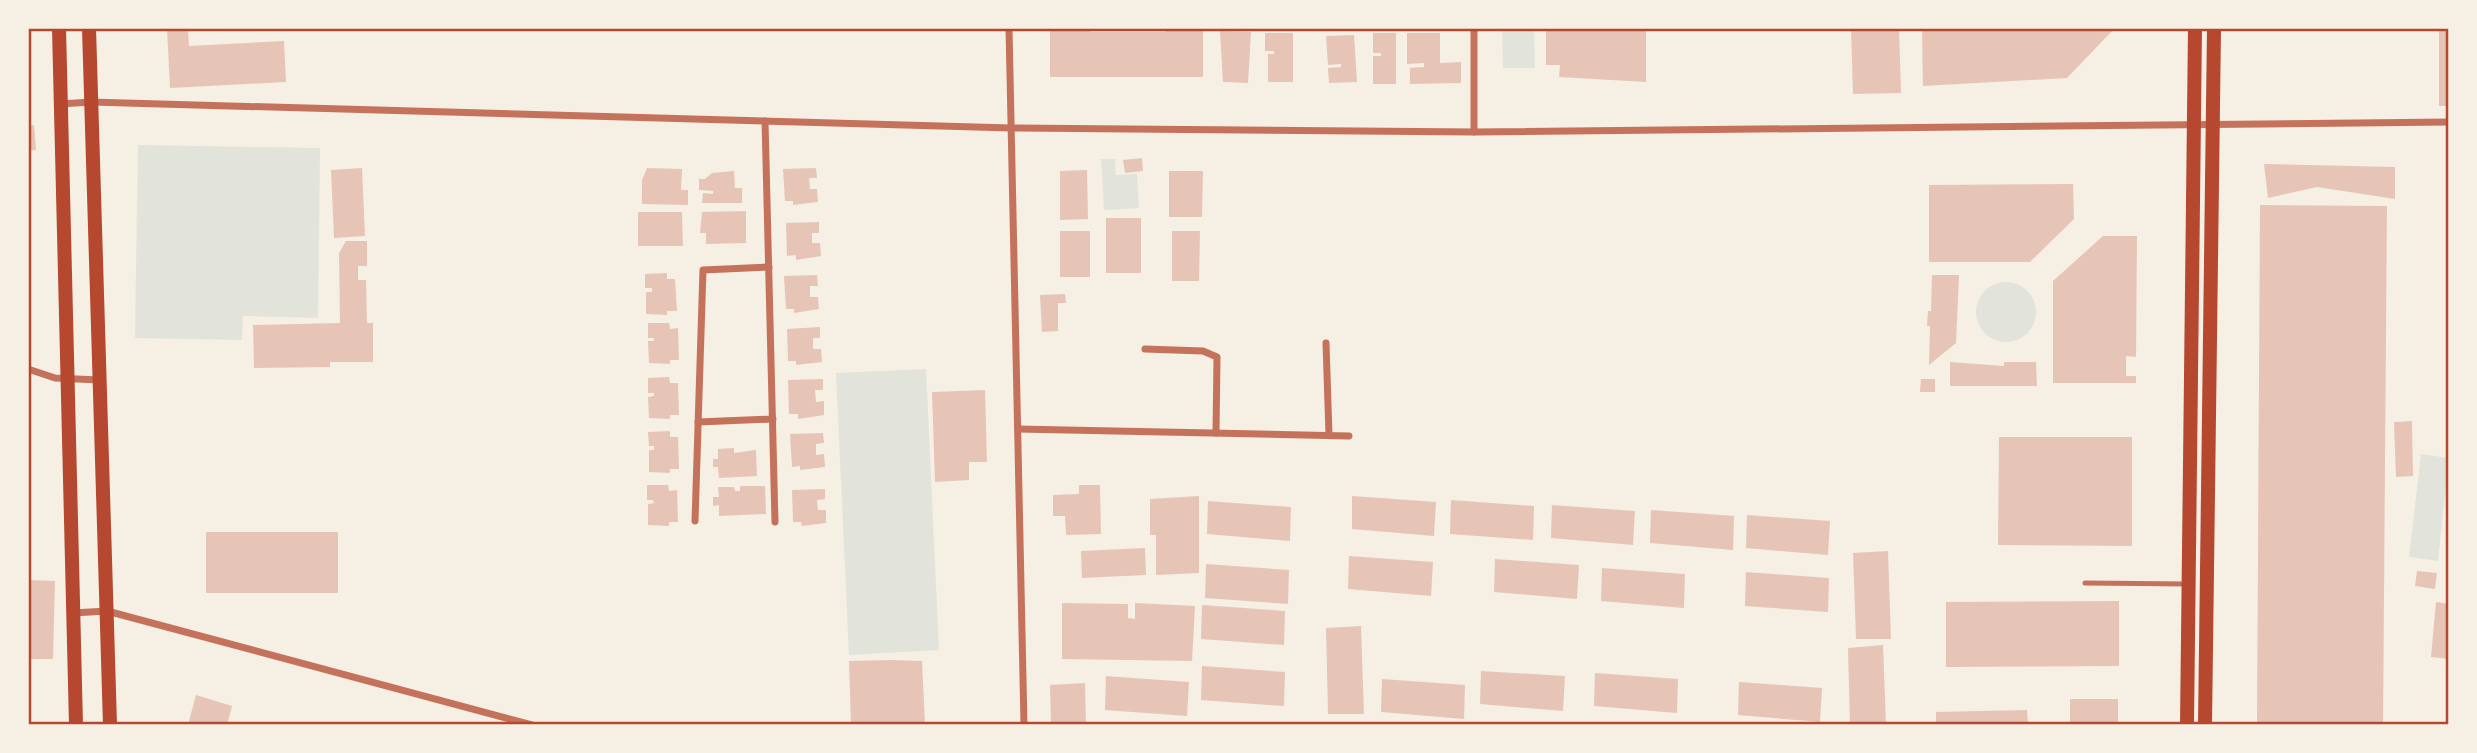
<svg xmlns="http://www.w3.org/2000/svg" width="2477" height="753" font-family="'Archivo Narrow',sans-serif">
  <style>
    .green { fill: #e2e4dc }
    .building { fill: #e6c5b7 }
    .lines { fill: none; stroke-linecap: round; stroke-linejoin: round }
    .service { stroke: #c5725c; stroke-width: 5 }
    .minor { stroke: #c5725c; stroke-width: 7 }
    .secondary { stroke: #b5482f; stroke-width: 14 }
    .neatline { fill: none; stroke: #b5482f; stroke-width: 2.5 }
  </style>
  <rect width="100%" height="100%" fill="#f6efe4"/>
  <!-- green -->
  <g class="green">
    <path d="M1502 28H1534L1535 68H1503Z"/>
    <path d="M138 145 320 148 318 318 243 316 242 340 135 338Z"/>
    <path d="M1101 159H1115L1116 175 1137 174 1139 208 1104 210Z"/>
    <circle cx="2006" cy="312" r="30"/>
    <path d="M926 369 939 650 849 655 836 373Z"/>
    <path d="M2421 454 2449 458 2438 561 2409 557Z"/>
  </g>
  <!-- building -->
  <g class="building">
    <path d="M167 28H188L189 46 284 41 286 82 170 88Z"/>
    <path d="M1050 28H1090V32H1165V28H1203V77H1050Z"/>
    <path d="M1546 28H1646V82L1559 77 1560 65H1546Z"/>
    <path d="M1851 28H1899L1901 93 1853 94Z"/>
    <path d="M1922 28H2062L2113 30 2067 78 1923 86Z"/>
    <rect x="2439" y="28" width="10" height="78"/>
    <path d="M1220 31 1251 32 1248 83 1223 82Z"/>
    <path d="M1265 33H1293V82H1268V54H1274V51H1265Z"/>
    <path d="M1373 33H1396V84H1373V56H1381V53H1373Z"/>
    <path d="M1407 33H1440V63L1461 62V83L1410 84V68L1424 67V63L1407 64Z"/>
    <path d="M1354 35 1357 82 1329 83 1328 68 1341 67V64L1328 65 1326 36Z"/>
    <path d="M34 125 36 150 28 151V126Z"/>
    <path d="M1142 158 1143 171 1125 173 1123 160Z"/>
    <path d="M2264 164 2395 167V199L2317 187 2268 198Z"/>
    <path d="M362 168 365 236 334 238 331 170Z"/>
    <path d="M647 168 682 169 681 190H688V205L642 204V180Z"/>
    <path d="M816 168 817 178H809L810 189H817L818 202 793 205V201H785L783 169Z"/>
    <path d="M1087 170 1088 219 1060 220V171Z"/>
    <path d="M734 171 735 188H742V203H702L703 193 713 194V191L699 190V179H705L712 173Z"/>
    <path d="M1169 171H1203L1202 217H1169Z"/>
    <path d="M2073 184 2074 219 2030 262H1929V185Z"/>
    <path d="M2260 205 2387 206 2383 725H2257Z"/>
    <path d="M746 211V243L706 244V233H700L702 212Z"/>
    <path d="M638 212H682L683 246H638Z"/>
    <rect x="1106" y="218" width="35" height="55"/>
    <path d="M819 222V233H812V243H820L821 256 796 260V255L787 256 786 223Z"/>
    <rect x="1060" y="231" width="30" height="46"/>
    <path d="M1172 231H1200L1199 281H1172Z"/>
    <path d="M2103 236H2137L2136 357 2126 356V376H2136V383H2053V281Z"/>
    <path d="M346 241H367V266H358V280H366L367 323H373V362H330V367L254 368 253 325 340 323 339 253Z"/>
    <path d="M667 273V279H675L677 311H667V315L646 314V292H652V288H645V274Z"/>
    <path d="M817 275 818 286H810V297H818L819 309 794 313V309H786L784 276Z"/>
    <path d="M1932 275H1959L1956 343 1929 365 1930 326H1927L1928 311H1931Z"/>
    <path d="M1065 294 1066 303H1058V331L1042 332 1040 295Z"/>
    <path d="M648 323H669L670 329 678 328 679 360H670V364L649 363 648 341H654V338H648Z"/>
    <path d="M820 327V338H813V349H821L822 362 796 365V361H788L787 329Z"/>
    <path d="M1950 362 2004 366V362H2036L2037 386H1950Z"/>
    <path d="M669 377 670 383H678L679 415H670V419L649 418 648 397 654 396V393H648V378Z"/>
    <path d="M823 379V390H815L816 402 824 401V415L798 419V414H789L788 380Z"/>
    <path d="M1921 379H1935V392H1920Z"/>
    <path d="M985 390 987 462H969V480L935 482 932 392Z"/>
    <path d="M2412 421 2413 476 2396 477 2394 422Z"/>
    <path d="M670 431V437H678L679 469H670V473L649 472V450H654V446H649L648 432Z"/>
    <path d="M823 433 824 443 816 444V455L824 454 825 467 800 470V466L792 467 790 434Z"/>
    <path d="M1999 437H2132V546L1998 545Z"/>
    <path d="M734 448V453L756 450 757 476 719 478 718 467H713V459H718V449Z"/>
    <path d="M647 485H668L669 491 677 490 678 522H669V526L648 525V504L654 503 653 500H647Z"/>
    <path d="M1079 485H1100L1101 534 1066 535 1065 516H1053V495L1079 494Z"/>
    <path d="M740 486H765L766 514 719 516V505L713 506V497H719L718 487H734L735 491H740Z"/>
    <path d="M825 489V499L817 500 818 510H826V523L802 526 801 522H793L792 490Z"/>
    <path d="M1199 496V573L1156 575V535H1150V499Z"/>
    <path d="M1352 496 1436 502 1434 536 1352 529Z"/>
    <path d="M1451 500 1534 506 1533 540 1450 534Z"/>
    <path d="M1208 501 1291 507 1290 541 1207 534Z"/>
    <path d="M1552 505 1635 511 1633 545 1551 538Z"/>
    <path d="M1651 510 1734 516 1733 550 1650 543Z"/>
    <path d="M1747 515 1830 521 1828 555 1746 548Z"/>
    <rect x="206" y="532" width="132" height="61"/>
    <path d="M1145 548 1146 575 1082 578 1081 551Z"/>
    <path d="M1888 551 1891 639H1856L1853 553Z"/>
    <path d="M1349 556 1433 562 1431 596 1348 589Z"/>
    <path d="M1495 559 1579 565 1577 599 1494 592Z"/>
    <path d="M1206 564 1289 570 1288 604 1205 598Z"/>
    <path d="M1602 568 1685 574 1684 608 1601 601Z"/>
    <path d="M2417 571 2437 573 2435 589 2415 586Z"/>
    <path d="M1746 572 1829 578 1828 612 1745 606Z"/>
    <path d="M28 580 55 581 53 659H28Z"/>
    <path d="M2119 601V666L1946 667V602Z"/>
    <path d="M2436 602 2449 604V659L2431 657Z"/>
    <path d="M1062 603 1128 604V618L1135 619V603L1195 606 1192 661 1062 659Z"/>
    <path d="M1202 605 1285 611 1284 645 1201 639Z"/>
    <path d="M1361 626 1364 714H1328L1326 628Z"/>
    <path d="M1883 645 1886 725H1850L1848 648Z"/>
    <path d="M891 660 922 661 925 725H851L849 661Z"/>
    <path d="M1202 666 1285 672 1284 706 1201 700Z"/>
    <path d="M1481 671 1565 676 1563 711 1480 704Z"/>
    <path d="M1595 673 1678 679 1677 713 1594 706Z"/>
    <path d="M1106 676 1189 682 1187 716 1105 710Z"/>
    <path d="M1382 679 1465 685 1464 719 1381 712Z"/>
    <path d="M1739 682 1822 688 1820 722 1738 715Z"/>
    <path d="M1085 683 1086 725H1051L1050 685Z"/>
    <path d="M196 695 232 706 227 725H188Z"/>
    <rect x="2070" y="699" width="48" height="26"/>
    <path d="M2027 710 2028 725H1936V712Z"/>
  </g>
  <g class="lines">
    <!-- service -->
    <path class="service" d="M2085 583 2188 584"/>
    <!-- minor -->
    <g class="minor">
      <path d="M1009 28 1024 725"/>
      <path d="M1474 28V132"/>
      <path d="M60 104 91 102 1011 128 1474 132 2449 122"/>
      <path d="M765 121 775 522"/>
      <path d="M1326 343 1329 435"/>
      <path d="M1145 349 1203 351 1217 357 1216 433"/>
      <path d="M28 369 55 378 99 380"/>
      <path d="M698 422 773 419"/>
      <path d="M1018 429 1349 436"/>
      <path d="M695 521 703 270 769 267"/>
      <path d="M73 613 107 611 532 725"/>
    </g>
    <!-- secondary -->
    <g class="secondary">
      <path d="M59 28 76 725"/>
      <path d="M89 28 110 725"/>
      <path d="M2187 725 2195 28"/>
      <path d="M2205 725 2214 28"/>
    </g>
  </g>
  <!-- border -->
  <rect width="2477" height="753" fill="none" stroke="#f6efe4" stroke-width="60"/>
  <rect x="30" y="30" width="2417" height="693" class="neatline"/>
</svg>
